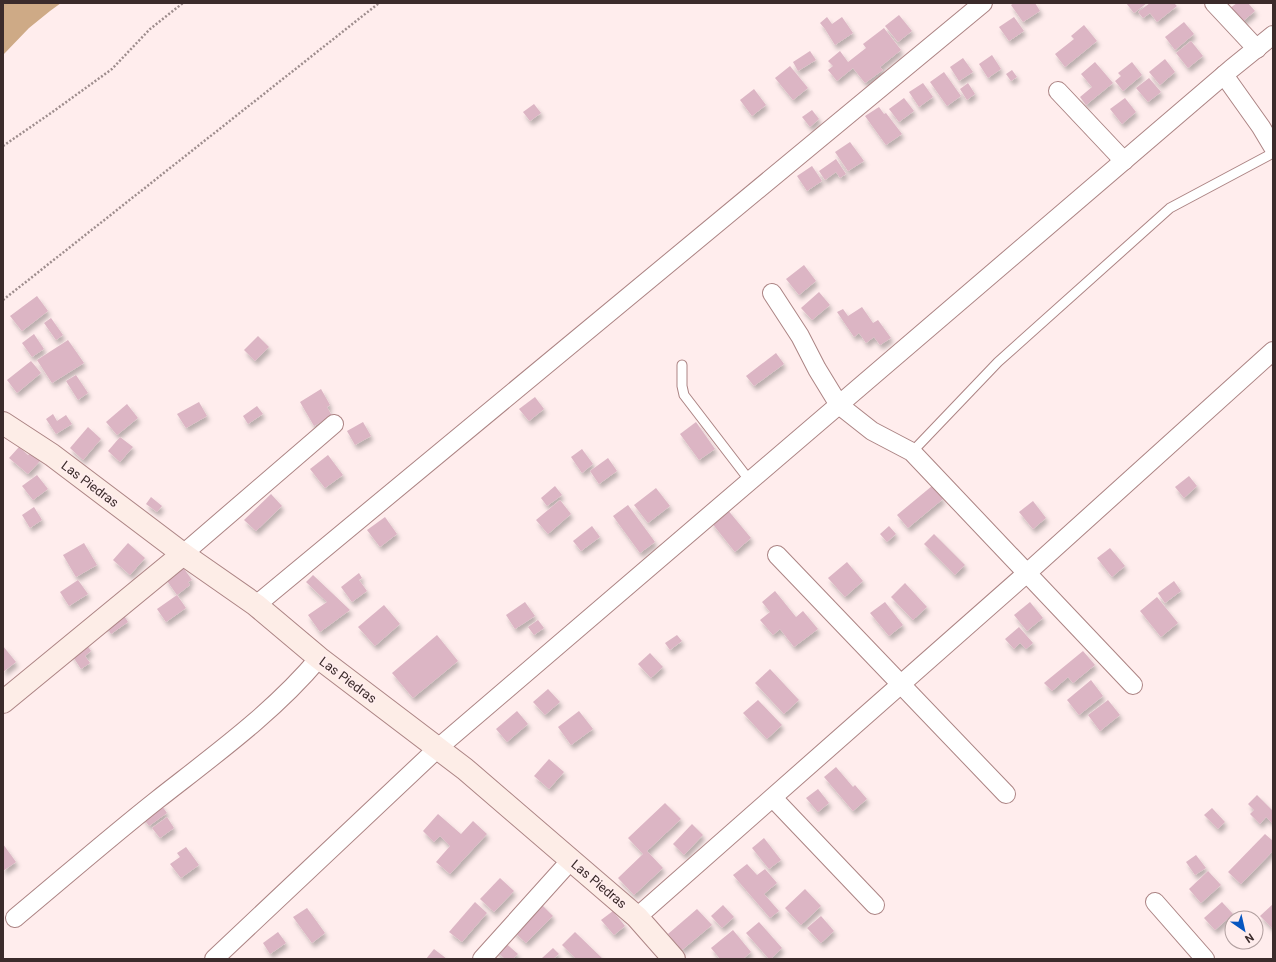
<svg xmlns="http://www.w3.org/2000/svg" width="1276" height="962" font-family="Roboto,sans-serif">
  <style>
    .forest { fill: #ceaa86 }
    .building { fill: #dcb5c4; filter: url(#shadow) }
    .lines { fill: none; stroke-linecap: round; stroke-linejoin: round }
    .lane-casing { stroke: #ac8484; stroke-width: 11 }
    .street-casing { stroke: #ac8484; stroke-width: 20 }
    .secondary-casing { stroke: #ac8484; stroke-width: 24 }
    .path { stroke: #9e8d8d; stroke-width: 2.5; stroke-dasharray: 2 2; stroke-linecap: butt }
    .lane { stroke: #fff; stroke-width: 9 }
    .street { stroke: #fff; stroke-width: 18 }
    .secondary { stroke: #fdede7; stroke-width: 22 }
    .labels { text-anchor: middle; dominant-baseline: central; stroke-width: 4; stroke-linejoin: round; paint-order: stroke }
    .street-label { font-size: 13px; fill: #3b2b2b; stroke: #ffeded }
  </style>
  <defs>
    <filter id="shadow"><feDropShadow dx="2.5" dy="4.5" stdDeviation="2" flood-color="#0004"/></filter>
  </defs>
  <rect width="100%" height="100%" fill="#ffeded"/>
  <!-- forest -->
  <path class="forest" d="M4 3H61L50 11 29 28 3 55Z"/>
  <!-- building -->
  <g class="building">
    <path d="M1014 3H1035L1040 11 1023 22 1011 5Z"/>
    <path d="M1126 3H1147L1134 13Z"/>
    <path d="M1150 3H1174L1177 6 1157 22 1150 13 1143 18 1138 12Z"/>
    <path d="M1237 3H1248L1255 11 1242 22 1230 8Z"/>
    <path d="M899 15 912 31 898 42 885 26Z"/>
    <path d="M827 17 832 24 842 17 853 33 835 45 825 29 820 23Z"/>
    <path d="M1014 17 1024 31 1009 41 999 27Z"/>
    <path d="M1184 22 1194 34 1175 50 1165 37Z"/>
    <path d="M1084 25 1097 41 1065 67 1055 54 1074 39 1071 36Z"/>
    <path d="M884 28 901 50 880 67 883 70 865 83 853 68 837 81 828 70 833 66 828 61 840 51 848 62 866 48 863 44Z"/>
    <path d="M1191 41 1203 56 1188 68 1176 53Z"/>
    <path d="M810 51 816 60 798 71 793 62Z"/>
    <path d="M992 55 1001 69 988 78 979 64Z"/>
    <path d="M963 58 973 72 959 81 950 67Z"/>
    <path d="M1165 59 1175 72 1160 85 1149 72Z"/>
    <path d="M1095 62 1113 83 1086 105 1080 97 1092 87 1081 74Z"/>
    <path d="M1132 62 1142 75 1123 91 1115 81 1121 76 1118 73Z"/>
    <path d="M790 66 808 88 793 100 775 78Z"/>
    <path d="M1012 70 1017 77 1011 81 1006 74Z"/>
    <path d="M944 72 961 96 947 106 930 82Z"/>
    <path d="M1149 78 1161 92 1148 102 1136 88Z"/>
    <path d="M923 83 933 97 919 107 909 92Z"/>
    <path d="M968 83 975 94 967 100 960 89Z"/>
    <path d="M754 89 766 105 752 116 740 100Z"/>
    <path d="M904 98 914 111 899 122 889 109Z"/>
    <path d="M1125 98 1136 112 1122 124 1110 109Z"/>
    <path d="M534 104 541 113 530 121 523 112Z"/>
    <path d="M879 107 884 114 886 113 902 134 886 145 865 116Z"/>
    <path d="M812 110 819 119 810 127 802 117Z"/>
    <path d="M850 142 864 161 848 171 835 152Z"/>
    <path d="M836 159 846 174 840 178 836 172 825 180 819 171Z"/>
    <path d="M812 166 822 181 807 191 797 176Z"/>
    <path d="M804 265 816 281 799 295 786 279Z"/>
    <path d="M819 292 830 305 812 320 801 308Z"/>
    <path d="M37 296 48 311 22 331 10 316Z"/>
    <path d="M862 307 873 323 878 320 891 338 880 345 874 337 866 343 859 333 854 337 837 312 843 309 848 316Z"/>
    <path d="M51 318 63 335 56 340 44 323Z"/>
    <path d="M34 334 44 349 32 357 22 343Z"/>
    <path d="M258 336 269 347 255 361 244 350Z"/>
    <path d="M68 340 84 363 52 383 37 360Z"/>
    <path d="M776 353 784 364 754 386 746 376Z"/>
    <path d="M31 361 41 373 17 393 7 380Z"/>
    <path d="M76 375 88 393 78 400 66 381Z"/>
    <path d="M321 389 330 405 327 407 332 416 314 426 300 402Z"/>
    <path d="M535 397 544 409 529 421 519 409Z"/>
    <path d="M199 402 207 416 186 428 177 414Z"/>
    <path d="M127 404 138 418 117 435 106 422Z"/>
    <path d="M257 406 263 414 248 424 243 416Z"/>
    <path d="M53 414 57 421 66 415 72 424 56 434 46 419Z"/>
    <path d="M363 422 371 436 355 445 347 431Z"/>
    <path d="M696 422 715 449 699 460 680 434Z"/>
    <path d="M88 427 101 439 83 460 70 448Z"/>
    <path d="M120 437 133 447 120 462 108 451Z"/>
    <path d="M19 447 28 455 31 453 40 461 28 474 9 458Z"/>
    <path d="M582 449 593 464 582 473 571 457Z"/>
    <path d="M328 455 343 475 325 488 310 469Z"/>
    <path d="M608 458 617 471 599 484 590 471Z"/>
    <path d="M37 475 48 489 33 500 22 486Z"/>
    <path d="M1189 476 1197 486 1184 498 1175 487Z"/>
    <path d="M555 486 562 495 547 506 541 498Z"/>
    <path d="M932 486 943 499 908 528 897 515Z"/>
    <path d="M656 488 670 506 648 523 634 505Z"/>
    <path d="M271 494 282 506 256 531 244 520Z"/>
    <path d="M151 497 162 506 157 512 146 504Z"/>
    <path d="M560 500 571 514 548 534 536 520Z"/>
    <path d="M1033 501 1046 518 1033 529 1019 512Z"/>
    <path d="M628 505 655 542 640 553 613 516Z"/>
    <path d="M34 507 42 520 30 528 22 515Z"/>
    <path d="M727 509 751 538 735 552 711 522Z"/>
    <path d="M385 517 397 534 380 547 367 530Z"/>
    <path d="M592 526 600 537 581 551 573 541Z"/>
    <path d="M889 526 896 534 887 542 880 534Z"/>
    <path d="M934 534 965 565 955 575 924 544Z"/>
    <path d="M84 543 97 565 76 577 63 555Z"/>
    <path d="M128 543 145 558 130 575 113 560Z"/>
    <path d="M1110 548 1125 566 1112 577 1097 558Z"/>
    <path d="M847 562 863 581 845 597 828 578Z"/>
    <path d="M182 566 192 580 188 582 190 585 177 595 165 578Z"/>
    <path d="M359 573 362 578 359 580 367 591 352 602 341 587Z"/>
    <path d="M313 575 350 610 320 632 308 615 327 602 306 582Z"/>
    <path d="M78 580 88 594 69 606 60 592Z"/>
    <path d="M1174 581 1181 591 1165 603 1158 593Z"/>
    <path d="M905 583 927 607 913 620 891 597Z"/>
    <path d="M775 591 796 617 803 611 818 629 794 647 780 629 773 635 760 620 770 612 762 602Z"/>
    <path d="M177 595 186 608 166 622 157 609Z"/>
    <path d="M1157 597 1178 623 1161 637 1140 611Z"/>
    <path d="M525 602 535 616 515 629 506 615Z"/>
    <path d="M885 602 903 625 889 636 870 613Z"/>
    <path d="M1030 602 1043 618 1027 631 1014 615Z"/>
    <path d="M384 605 400 624 375 646 358 627Z"/>
    <path d="M121 611 128 622 111 634 104 623Z"/>
    <path d="M538 620 544 628 534 635 528 627Z"/>
    <path d="M1019 627 1033 643 1026 649 1020 643 1014 649 1005 639Z"/>
    <path d="M437 635 458 661 413 698 392 673Z"/>
    <path d="M677 635 682 641 670 650 665 643Z"/>
    <path d="M84 641 91 651 85 656 90 663 81 669 70 652Z"/>
    <path d="M3 646 16 662 3 672Z"/>
    <path d="M1083 651 1095 665 1073 683 1068 677 1052 691 1044 683Z"/>
    <path d="M650 653 663 667 651 678 638 664Z"/>
    <path d="M770 669 799 700 784 714 755 683Z"/>
    <path d="M1091 680 1103 696 1079 715 1067 700Z"/>
    <path d="M548 689 560 702 545 715 533 702Z"/>
    <path d="M758 700 782 725 767 739 743 713Z"/>
    <path d="M1108 700 1120 715 1100 731 1088 715Z"/>
    <path d="M517 711 528 724 507 742 496 729Z"/>
    <path d="M579 711 593 729 571 745 558 727Z"/>
    <path d="M549 759 564 772 549 789 534 776Z"/>
    <path d="M836 767 853 787 855 785 867 799 853 811 824 777Z"/>
    <path d="M818 789 829 803 818 812 806 798Z"/>
    <path d="M1257 795 1273 811V824L1266 817 1260 824 1250 814 1254 810 1248 804Z"/>
    <path d="M159 802 167 813 149 826 141 815Z"/>
    <path d="M665 803 681 819 647 851 663 868 634 895 618 878 643 854 628 838Z"/>
    <path d="M1212 808 1225 822 1218 829 1204 815Z"/>
    <path d="M438 814 461 834 473 821 487 834 450 874 436 862 450 846 440 836 434 842 423 831Z"/>
    <path d="M167 817 174 828 160 838 152 828Z"/>
    <path d="M692 824 703 835 684 855 673 844Z"/>
    <path d="M1265 834 1273 841V851L1241 884 1228 872Z"/>
    <path d="M764 838 781 860 769 869 752 848Z"/>
    <path d="M3 844 16 862 3 871Z"/>
    <path d="M186 847 199 865 181 878 170 864 180 857 177 853Z"/>
    <path d="M1196 855 1206 868 1195 875 1186 862Z"/>
    <path d="M747 864 757 875 765 869 777 883 764 894 779 911 770 918 733 875Z"/>
    <path d="M1208 871 1221 885 1201 903 1189 889Z"/>
    <path d="M500 878 514 891 494 912 480 899Z"/>
    <path d="M805 889 821 906 801 925 785 908Z"/>
    <path d="M475 902 487 913 462 942 449 932Z"/>
    <path d="M539 902 553 916 526 943 512 930Z"/>
    <path d="M1222 902 1233 914 1215 930 1204 918Z"/>
    <path d="M1273 904V929L1260 916Z"/>
    <path d="M723 905 734 917 722 928 711 916Z"/>
    <path d="M307 908 325 933 312 943 293 917Z"/>
    <path d="M697 909 712 925 682 950 668 934Z"/>
    <path d="M613 911 625 926 614 935 601 920Z"/>
    <path d="M821 916 834 931 821 943 807 928Z"/>
    <path d="M759 922 782 948 771 959H769L746 933Z"/>
    <path d="M733 930 751 952 743 959H720L711 948Z"/>
    <path d="M278 932 286 943 270 954 263 943Z"/>
    <path d="M575 932 603 959H576L562 945Z"/>
    <path d="M502 940 518 954 513 959H505L494 949Z"/>
    <path d="M553 948 559 954 553 959H541Z"/>
    <path d="M434 949 447 959H426Z"/>
  </g>
  <g class="lines">
    <defs>
      <g id="lane">
        <path d="M682 365V386L684 395 750 481"/>
        <path d="M912 452 998 362 1170 208 1273 153"/>
      </g>
      <g id="street">
        <path d="M1214 3 1257 49"/>
        <path d="M1224 75 1261 127 1273 147"/>
        <path d="M1058 91 1124 161"/>
        <path d="M772 293 800 336 817 369 839 405 872 431 912 452 1133 685"/>
        <path d="M183 554 334 424"/>
        <path d="M777 555 1006 794"/>
        <path d="M256 605 983 3"/>
        <path d="M773 798 875 905"/>
        <path d="M1155 902 1205 959"/>
        <path d="M637 917 1027 573 1273 351"/>
        <path d="M15 918C62 879 109 838 157 800 213 756 274 712 319 658"/>
        <path d="M214 959 438 748 1231 69 1273 35"/>
        <path d="M482 959 571 860"/>
      </g>
      <g id="secondary">
        <path d="M3 423 52 455 183 554 256 605 319 658 465 769 637 917 674 959"/>
        <path d="M3 702 183 554"/>
      </g>
    </defs>
    <!-- lane casing -->
    <use href="#lane" class="lane-casing"/>
    <!-- street casing -->
    <use href="#street" class="street-casing"/>
    <!-- secondary casing -->
    <use href="#secondary" class="secondary-casing"/>
    <!-- path -->
    <g class="path">
      <path d="M3 146 51 113 112 69 150 29 183 3"/>
      <path d="M3 300 379 3"/>
    </g>
    <!-- lane -->
    <use href="#lane" class="lane"/>
    <!-- street -->
    <use href="#street" class="street"/>
    <!-- secondary -->
    <use href="#secondary" class="secondary"/>
  </g>
  <g class="labels">
    <!-- street labels -->
    <g class="street-label">
      <text transform="translate(90 484) rotate(37)">Las Piedras</text>
      <text transform="translate(348 680) rotate(37)">Las Piedras</text>
      <text transform="translate(599 884) rotate(40)">Las Piedras</text>
    </g>
  </g>
  <!-- border -->
  <rect width="1276" height="962" fill="none" stroke="#3b2b2b" stroke-width="8"/>
  <!-- north arrow -->
  <g transform="translate(1244 930) rotate(146)"><circle r="19" fill="#ffeded" stroke="#b19f9f"/>
  <path d="M0-3L7 15L0 10L-7 15Z" fill="#0656c0"/>
  <text y="-6" font-size="11" font-weight="bold" text-anchor="middle" fill="#3b2b2b">N</text>
  </g>
</svg>
